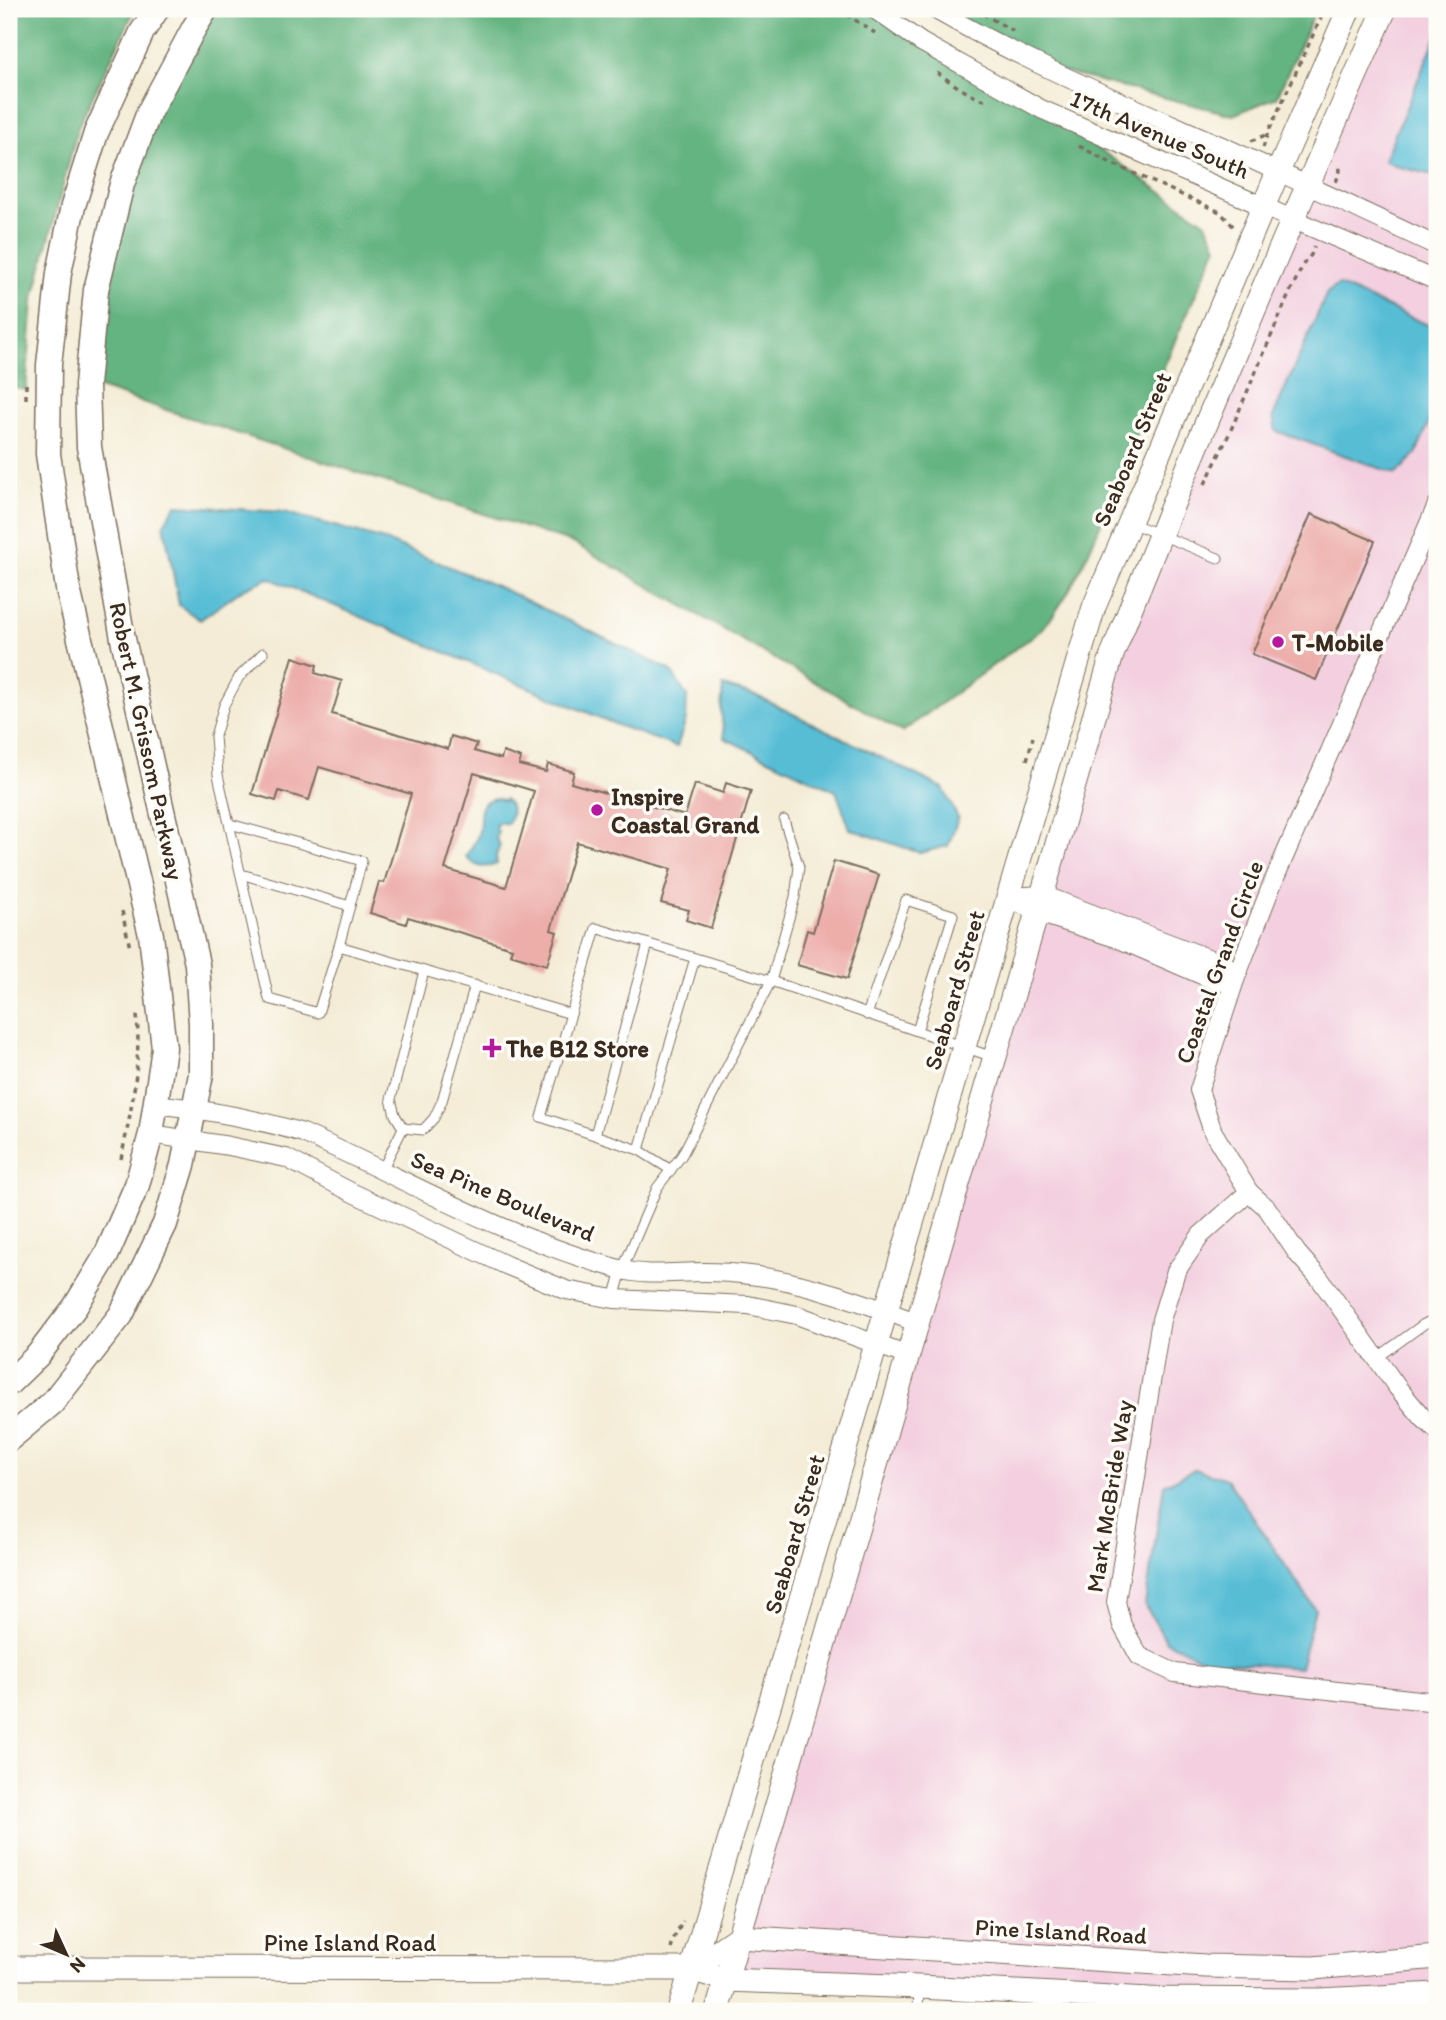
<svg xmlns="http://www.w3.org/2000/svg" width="1446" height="2020" font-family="Itim,sans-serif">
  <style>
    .built { fill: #f3cfdf }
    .forest { fill: #63b480; stroke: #4f6f4f; stroke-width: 2 }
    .water { fill: #57bdd5; stroke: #49747a; stroke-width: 2 }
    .building { fill: #edaeaa; fill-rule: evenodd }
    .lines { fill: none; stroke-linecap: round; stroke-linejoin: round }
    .service-casing { stroke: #7c6e5e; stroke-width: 11 }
    .minor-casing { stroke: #7c6e5e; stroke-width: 20 }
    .tertiary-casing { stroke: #7c6e5e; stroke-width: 25 }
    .secondary-casing { stroke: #7c6e5e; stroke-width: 27 }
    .path { stroke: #7c6e5e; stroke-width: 3.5; stroke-dasharray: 5 5; stroke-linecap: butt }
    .service { stroke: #fff; stroke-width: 9 }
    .minor { stroke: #fff; stroke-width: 18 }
    .tertiary { stroke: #fff; stroke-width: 23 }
    .secondary { stroke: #fff; stroke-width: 24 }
    .poi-dot { fill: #b5179e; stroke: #fdfcf7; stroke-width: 2.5 }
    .labels { text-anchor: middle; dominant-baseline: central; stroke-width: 7; stroke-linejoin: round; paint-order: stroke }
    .street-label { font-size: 24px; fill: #3b2a1e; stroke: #fdfcf7 }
    .poi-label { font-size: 24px; font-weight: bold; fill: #3b2a1e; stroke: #fdfcf7; text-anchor: start }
  </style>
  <rect width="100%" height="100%" fill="#fdfcf7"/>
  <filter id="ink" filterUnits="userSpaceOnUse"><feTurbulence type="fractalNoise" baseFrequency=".0143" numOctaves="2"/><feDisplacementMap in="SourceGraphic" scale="14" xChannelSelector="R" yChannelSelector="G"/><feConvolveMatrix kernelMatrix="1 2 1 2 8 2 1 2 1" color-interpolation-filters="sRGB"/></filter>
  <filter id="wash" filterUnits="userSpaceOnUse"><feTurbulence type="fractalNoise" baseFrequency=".00686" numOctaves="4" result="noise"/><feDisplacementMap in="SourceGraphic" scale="28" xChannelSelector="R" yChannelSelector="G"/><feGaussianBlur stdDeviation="1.57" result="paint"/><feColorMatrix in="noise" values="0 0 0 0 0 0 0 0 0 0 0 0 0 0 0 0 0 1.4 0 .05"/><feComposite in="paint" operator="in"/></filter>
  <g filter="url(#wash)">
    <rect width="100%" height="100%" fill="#f4ecd6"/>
    <!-- built -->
    <path class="built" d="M1385 9H1437V1993L727 1980 1112 655Z"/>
    <!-- forest -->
    <g class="forest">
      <path d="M9 9H135L78 127 33 301 26 390 9 387Z"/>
      <path d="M211 9H874L1041 109 1206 223 1217 246C1189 310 1160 373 1134 438 1110 498 1084 582 1041 630L902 732 573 543 90 385 96 290 153 112Z"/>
      <path d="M937 9H1316L1277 97 1233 115 1043 67Z"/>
    </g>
    <!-- water -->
    <g class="water">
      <path d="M1437 35V176L1399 167 1384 160Z"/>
      <path d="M1338 285 1437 329V403L1416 454 1396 474 1276 431 1273 416 1327 293Z"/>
      <path d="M176 505 284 512 384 540 501 588 670 670 687 696 686 719 677 747 617 725 269 578 243 589 200 620 179 605 164 524Z"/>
      <path d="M723 686 757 696 943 788 958 818 948 846 920 853 850 829 836 791 724 738 721 710Z"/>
      <path d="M497 798 504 801 505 799C513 807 513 816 507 824L500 822 495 826 498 832 496 838 500 845 496 856 497 864C483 869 475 867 466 856 470 849 475 843 478 835 483 819 474 800 497 798Z"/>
      <path d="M1195 1469 1227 1479 1315 1609 1300 1668 1204 1660 1166 1641 1145 1605 1164 1485Z"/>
    </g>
    <g id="blocks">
      <!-- building -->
      <g class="building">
        <path d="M1311 514 1375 541 1316 680 1252 654Z"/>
        <path d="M293 657 317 665 315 673 342 681 332 714 448 749 451 736 477 744 474 751 501 759 503 752 521 758 519 765 546 772 548 764 574 772 571 783 685 816 695 784 723 793 726 783 751 791 711 928 686 920 689 910 661 903 671 869 577 842 551 930 557 932 547 965 510 954 512 948 408 917 406 924 370 913 379 882 384 883 411 794 319 767 309 800 279 791 276 801 252 794ZM474 773 534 791 506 887 445 869Z"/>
        <path d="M834 861 879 875 847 979 797 965 807 930 813 932Z"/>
      </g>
    </g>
  </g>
  <g filter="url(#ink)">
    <use href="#blocks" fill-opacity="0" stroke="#7c6e5e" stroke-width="2"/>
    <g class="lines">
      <defs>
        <g id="service">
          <path d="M1131 523 1218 558"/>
          <path d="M263 653 239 677 224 705 215 736 218 775 269 999 318 1013 339 946 571 1014"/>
          <path d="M230 824 362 861 339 946"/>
          <path d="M241 874 350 906"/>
          <path d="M695 958 639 1150 541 1117 596 928 771 981 795 897 799 867 784 820"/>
          <path d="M867 1015 906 900 953 915 917 1031"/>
          <path d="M403 1128 423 1130 434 1118 442 1101 475 985"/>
          <path d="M403 1128 395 1115 391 1099 424 971"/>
          <path d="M595 1135 648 944"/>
          <path d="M639 1150 671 1170"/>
          <path d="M382 1170 403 1128"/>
          <path d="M614 1299 622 1270 657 1188 682 1155 771 981 993 1057"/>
          <path d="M1377 1358 1424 1324 1437 1318"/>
          <path d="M918 2011 919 1989"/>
        </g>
        <g id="minor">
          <path d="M874 9 921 42 1041 109 1292 219 1437 281"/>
          <path d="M934 9C1027 63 1126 104 1224 147 1295 179 1366 213 1437 246"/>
          <path d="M1437 505 1271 887 1235 980 1199 1090 1213 1132 1249 1192 1267 1208 1297 1253 1320 1279 1397 1387 1424 1419 1437 1430"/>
          <path d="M1043 895 1226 965 1235 980 1218 982 1119 939 1038 913 1009 897Z"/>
          <path d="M156 1104C206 1110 255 1118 303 1133 407 1180 508 1239 619 1269 646 1277 675 1272 703 1272 719 1272 735 1273 750 1275 804 1281 868 1304 918 1323"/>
          <path d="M151 1134 229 1146 286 1158 353 1193 506 1265 566 1290 614 1299 748 1305 797 1315 908 1356"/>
          <path d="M1249 1192 1201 1235 1176 1271 1161 1320 1116 1602 1122 1625 1139 1656 1175 1673 1437 1702"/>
        </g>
        <g id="tertiary">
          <path d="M9 1968 691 1969 727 1980 919 1987 1150 1999 1320 2000 1437 1994"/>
          <path d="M691 1969 738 1937 1206 1966 1313 1968 1437 1957"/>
          <path d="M679 2011 1094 607 1278 172 1349 9"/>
          <path d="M717 2011 1112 655C1198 438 1290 223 1385 9"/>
        </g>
        <g id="secondary">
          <path d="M9 1383 38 1355 75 1307 106 1256 137 1185 151 1134 164 1048 151 935 68 589 48 454 49 365 59 273 73 206 96 133 142 32 157 9"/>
          <path d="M9 1439 52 1403 121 1315 165 1224 183 1165 201 1074V1024L197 964 123 639 89 447 87 385 96 290 122 184 149 112 194 28 206 9"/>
        </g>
      </defs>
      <!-- service casing -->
      <use href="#service" class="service-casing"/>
      <!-- minor casing -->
      <use href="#minor" class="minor-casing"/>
      <!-- tertiary casing -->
      <use href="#tertiary" class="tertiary-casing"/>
      <!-- secondary casing -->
      <use href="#secondary" class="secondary-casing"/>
      <!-- path -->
      <g class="path">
        <path d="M838 9 875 33"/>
        <path d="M974 9 1015 32"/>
        <path d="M937 73C952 82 971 98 989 101"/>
        <path d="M1251 141 1266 135"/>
        <path d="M1079 146 1113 164 1220 212 1234 227"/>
        <path d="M1263 148 1267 135 1325 9"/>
        <path d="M1336 182 1340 171 1339 163"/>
        <path d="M26 399V382"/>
        <path d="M1205 484 1230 432 1290 292 1304 263 1311 255 1314 246"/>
        <path d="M1027 760 1033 737"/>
        <path d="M122 911 130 948"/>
        <path d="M121 1159C131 1112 141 1064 137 1015"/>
        <path d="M671 1949 675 1936 683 1921"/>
      </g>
      <!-- service -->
      <use href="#service" class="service"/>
      <!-- minor -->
      <use href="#minor" class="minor"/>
      <!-- tertiary -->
      <use href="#tertiary" class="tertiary"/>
      <!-- secondary -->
      <use href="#secondary" class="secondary"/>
    </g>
  </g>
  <!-- markers -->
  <g class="poi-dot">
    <circle cx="1278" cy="642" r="7"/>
    <circle cx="597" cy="810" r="7"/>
    <path d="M488.5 1037.5h7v7h7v7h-7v7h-7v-7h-7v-7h7z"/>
  </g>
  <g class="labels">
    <!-- street labels -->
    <g class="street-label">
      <text transform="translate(1160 134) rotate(23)">17th Avenue South</text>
      <text transform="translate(1132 449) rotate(-67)">Seaboard Street</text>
      <text transform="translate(147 741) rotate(78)">Robert M. Grissom Parkway</text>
      <text transform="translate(1219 962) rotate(-70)">Coastal Grand Circle</text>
      <text transform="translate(954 990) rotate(-74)">Seaboard Street</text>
      <text transform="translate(503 1196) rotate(23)">Sea Pine Boulevard</text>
      <text transform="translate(1109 1496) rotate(-81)">Mark McBride Way</text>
      <text transform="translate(794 1534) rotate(-74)">Seaboard Street</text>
      <text transform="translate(1061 1931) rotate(3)">Pine Island Road</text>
      <text x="350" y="1942">Pine Island Road</text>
    </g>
    <!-- poi labels -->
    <g class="poi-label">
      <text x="1292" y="642">T-Mobile</text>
      <text x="611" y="796">Inspire<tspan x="611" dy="28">Coastal Grand</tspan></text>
      <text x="506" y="1048">The B12 Store</text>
    </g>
  </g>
  <!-- margin -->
  <rect width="1446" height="2020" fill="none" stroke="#fdfcf7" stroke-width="35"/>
  <!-- north arrow -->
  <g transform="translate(66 1954) rotate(134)" stroke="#fdfcf7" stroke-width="5" paint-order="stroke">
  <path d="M0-5L12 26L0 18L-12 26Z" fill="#3b2a1e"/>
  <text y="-10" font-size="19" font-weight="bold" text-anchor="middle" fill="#3b2a1e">N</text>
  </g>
</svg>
